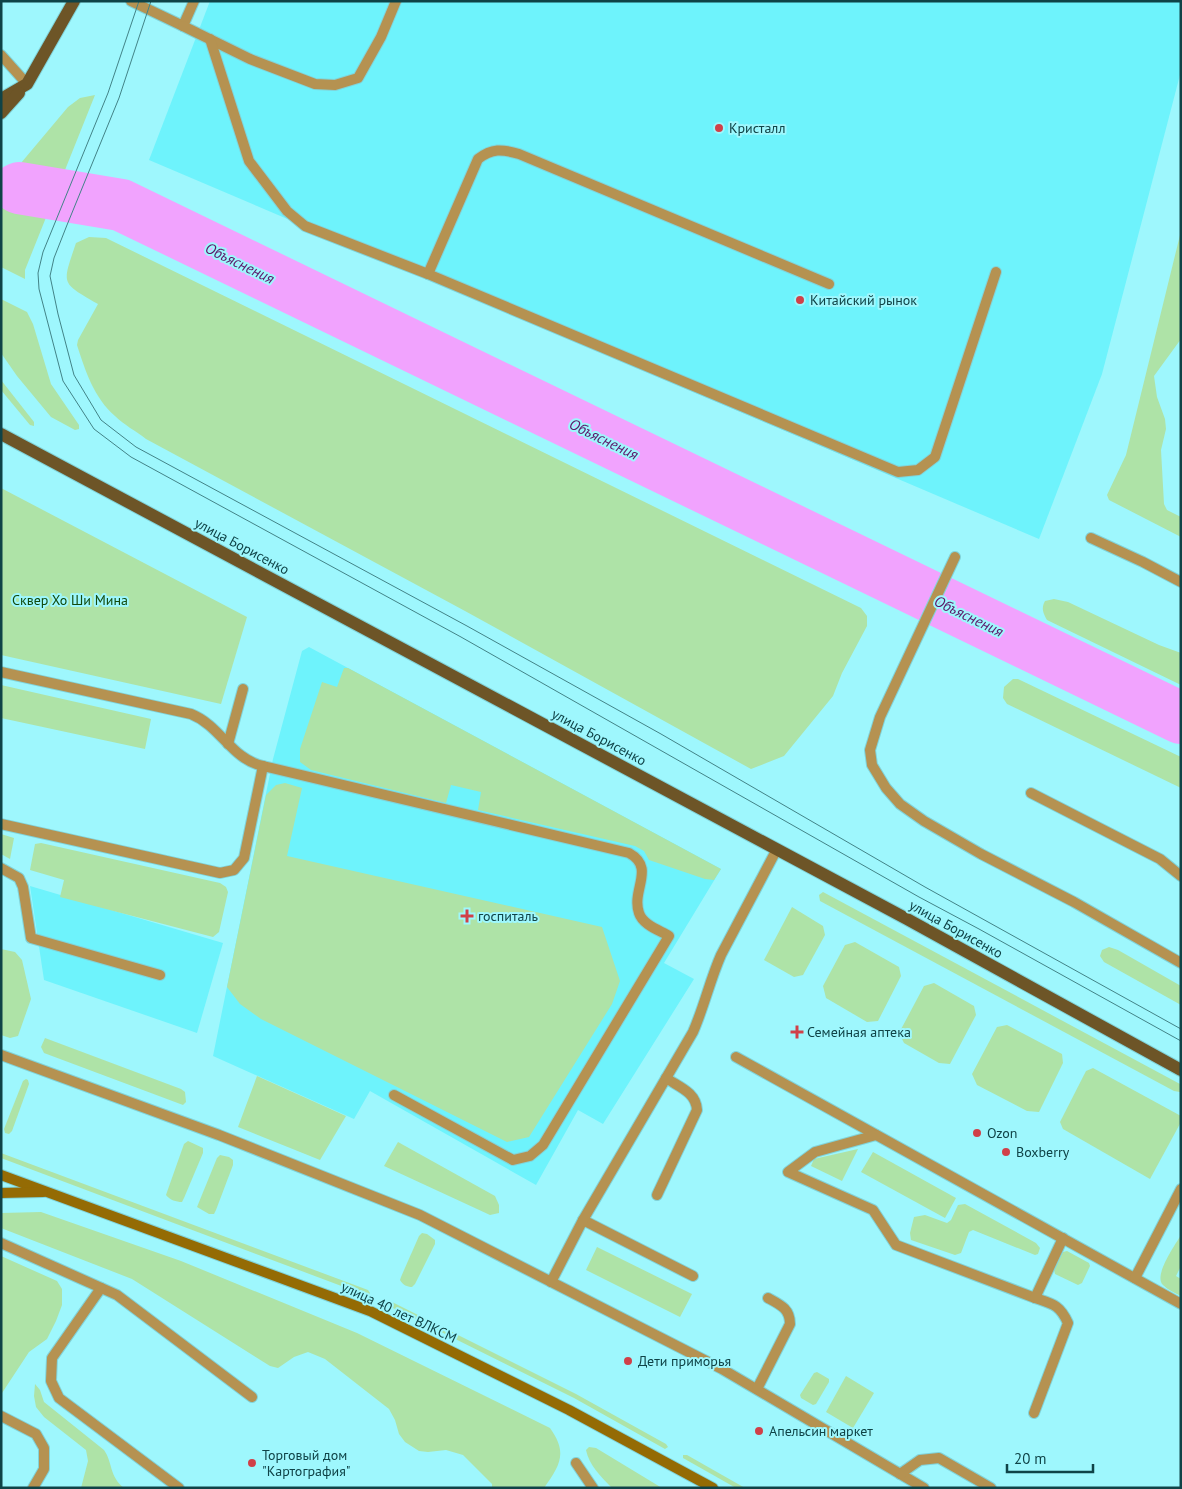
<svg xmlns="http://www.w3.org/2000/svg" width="1182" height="1489" font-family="'PT Sans',sans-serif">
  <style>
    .built { fill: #6ef3fc }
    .green { fill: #aee3a7 }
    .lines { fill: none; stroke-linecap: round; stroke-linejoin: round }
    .river { stroke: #f1a3fe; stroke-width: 52 }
    .lane-casing { stroke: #81d3d9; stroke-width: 12 }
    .street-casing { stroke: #81d3d9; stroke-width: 12 }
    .secondary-casing { stroke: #81d3d9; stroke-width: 12 }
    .primary-casing { stroke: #81d3d9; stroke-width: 14 }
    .lane { stroke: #b59251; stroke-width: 10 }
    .street { stroke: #b59251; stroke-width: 10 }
    .secondary { stroke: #946b04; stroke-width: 10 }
    .primary { stroke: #6d5527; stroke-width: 12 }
    .tram { stroke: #428387; stroke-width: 1 }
    .poi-dot { fill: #d04048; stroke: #9ef7fd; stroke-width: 2 }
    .labels { text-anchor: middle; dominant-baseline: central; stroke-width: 4; stroke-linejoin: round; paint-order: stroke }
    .poi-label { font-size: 14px; fill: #0f4347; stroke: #9ef7fd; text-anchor: start }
    .street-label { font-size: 14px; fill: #0f4347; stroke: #9ef7fd }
    .park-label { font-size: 14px; fill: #12490b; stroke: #9ef7fd }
    .water-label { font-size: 15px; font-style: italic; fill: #5d1869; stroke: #9ef7fd }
  </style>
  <rect width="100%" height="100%" fill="#9ef7fd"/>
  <!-- built -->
  <g class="built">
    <path d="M210 1H1181V71L1102 374 1039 539 149 160Z"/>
    <path d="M309 647 721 869 664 963 694 979 603 1124 578 1110 536 1185 370 1091 354 1119 213 1056 273 759 302 651Z"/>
    <path d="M30 886 223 943 197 1033 44 980Z"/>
  </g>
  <!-- green -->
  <g class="green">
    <path d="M95 95 25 270V279L1 267V182L21 163 68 107 80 98Z"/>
    <path d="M1181 231V339L1154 376 1157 397 1165 419 1166 429 1161 450 1164 504 1167 510 1181 517V537L1109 500 1107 495 1126 455Z"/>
    <path d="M89 237 106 238 861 608 867 616V626L842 673 833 696 784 756 751 769 465 611 146 439C136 431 124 425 115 416 94 398 85 370 77 345L78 340 98 304C60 282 62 285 76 243Z"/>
    <path d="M1 299 27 312 33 324 51 384 79 425V429L75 430 51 417 17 376 1 353Z"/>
    <path d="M1 380 34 422V426L30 425 1 390Z"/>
    <path d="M1 488 247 617 221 704 1 655Z"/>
    <path d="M1054 599 1068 602 1159 645 1181 653V685L1047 620C1043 613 1041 608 1045 601Z"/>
    <path d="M344 668H348L721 869 714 880 705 879 649 860 644 851 635 846 478 810 481 792 451 785 446 803 311 770 300 762V749L322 682 337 687Z"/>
    <path d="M1013 679H1018L1181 757V788L1007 704 1003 698 1004 687Z"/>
    <path d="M1 685 151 719 145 749 1 718Z"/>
    <path d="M285 783 302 788 287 856 602 927 620 981 612 1004 529 1137 507 1142 261 1019 240 1004 227 987 266 795 276 785Z"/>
    <path d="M1 834 14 838 10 859 1 854Z"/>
    <path d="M41 843 220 883 226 887 228 892 219 932 213 937 60 897 64 880 30 870 35 844Z"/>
    <path d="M823 892 1180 1084 1181 1091 1180 1092 1174 1091 820 901 819 895Z"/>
    <path d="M792 907 823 926 825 935 803 975 794 977 764 960Z"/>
    <path d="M855 942 899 967 901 976 878 1021 867 1022 826 998 823 986 845 945Z"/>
    <path d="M1109 947 1118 950 1181 986V1005L1104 962 1100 956 1102 950Z"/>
    <path d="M1 949 15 952 22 960 31 999 18 1036 10 1038 1 1035Z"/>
    <path d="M934 983 974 1006 976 1015 950 1064 939 1063 904 1043 899 1033 924 986Z"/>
    <path d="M1007 1025 1062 1054 1063 1063 1039 1112 1027 1111 977 1085 972 1074 997 1027Z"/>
    <path d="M45 1038 181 1089 185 1092 186 1102 183 1105 44 1053 41 1047Z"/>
    <path d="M1093 1068 1181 1116V1122L1150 1179 1063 1129 1060 1122 1086 1071Z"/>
    <path d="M257 1076 346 1116 320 1160 238 1127Z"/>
    <path d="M26 1079 28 1080 29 1084 12 1131 9 1134 5 1133 4 1129 23 1081Z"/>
    <path d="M188 1141 203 1148V1153L184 1198 182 1202C176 1202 170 1200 166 1195L167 1192 184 1144Z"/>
    <path d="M398 1142 495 1196 499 1205V1213L490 1215 384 1166Z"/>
    <path d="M858 1149 842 1181 811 1166 814 1159Z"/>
    <path d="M873 1152 956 1198 945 1218 861 1172Z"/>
    <path d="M1 1153 368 1290 370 1293 368 1296 1 1158Z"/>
    <path d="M220 1155 229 1157 233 1160V1165L216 1210 214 1214H209L197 1207 217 1158Z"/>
    <path d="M965 1204 1036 1243 1040 1248 1038 1254 1035 1255 973 1230 969 1232 961 1253 955 1255 911 1240 910 1233 914 1217 925 1215 947 1223 951 1220 958 1205Z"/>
    <path d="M41 1212 181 1261 357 1333 550 1428C568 1453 560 1465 544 1488H492V1484L463 1455 446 1450 428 1452 419 1451 405 1442 399 1434 395 1420 389 1409 325 1359 308 1352 294 1357 278 1368 270 1366 132 1279 1 1228V1213Z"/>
    <path d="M422 1233 427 1234 435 1240V1244L415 1284 412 1287C407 1287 403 1285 400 1280L401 1277 419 1236Z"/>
    <path d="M1181 1235V1266L1176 1276 1181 1279V1296C1175 1293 1168 1290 1163 1285 1153 1276 1175 1245 1181 1235Z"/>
    <path d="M597 1247 692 1294 680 1317 586 1270Z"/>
    <path d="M1067 1251 1089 1263 1090 1266 1082 1283 1078 1285 1055 1274 1054 1270 1063 1252Z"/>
    <path d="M1 1256 57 1281 62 1289V1305L56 1321 47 1339 29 1352 2 1393Z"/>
    <path d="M392 1302 576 1394 666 1444 668 1447 665 1449 574 1398 389 1306V1303Z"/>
    <path d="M817 1372 829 1379V1382L816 1404 813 1405 801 1398 800 1395 814 1373Z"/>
    <path d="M846 1376 874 1393 853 1428 826 1412Z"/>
    <path d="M35 1384 40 1390 44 1402 104 1450C113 1463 109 1476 124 1488H81L88 1461 86 1450 44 1417 36 1407 34 1396Z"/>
    <path d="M589 1447 596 1448 662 1488H612C601 1477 589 1465 586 1450Z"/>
    <path d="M683 1455H687L745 1488H736L683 1458Z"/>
  </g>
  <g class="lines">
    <!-- river -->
    <path class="river" d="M19 188 121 205 1181 718"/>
    <defs>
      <g id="lane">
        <path d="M131 1 183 26 194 1"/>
        <path d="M183 26 250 59 315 84 335 85 358 78 381 37 396 1"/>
        <path d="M210 39 249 161 287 211 305 226 428 274 898 472 918 470 935 457 996 272"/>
        <path d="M1 55 27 84"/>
        <path d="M428 274 478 159C492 148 502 149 519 154L829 284"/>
        <path d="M955 557 880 717 870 750 872 765 886 788 900 804 924 821 981 854 1074 902 1181 963"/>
        <path d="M228 744 243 689"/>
        <path d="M1031 793 1160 859 1181 876"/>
        <path d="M1 824 220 873 234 870 244 858 263 766 629 853C656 868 631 890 639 913 643 925 659 930 669 936L543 1145 530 1156 513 1160 394 1095"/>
        <path d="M1 868 19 878 23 887 31 938 160 975"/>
        <path d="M1 1055 219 1135 420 1215 722 1369 924 1488"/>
        <path d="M736 1057 1181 1304"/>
        <path d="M876 1135 815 1152 788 1172 873 1210 896 1245 1035 1298"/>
        <path d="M657 1195 697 1110C696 1092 679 1087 666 1078"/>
        <path d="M583 1220 693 1276"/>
        <path d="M1 1243 117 1295 252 1397"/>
        <path d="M1135 1278 1181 1189"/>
        <path d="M551 1282 583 1220 693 1032C704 1007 710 980 721 955L777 849"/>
        <path d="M101 1288 52 1358 51 1381 59 1398 179 1488"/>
        <path d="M757 1389 790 1324C790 1309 781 1305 768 1298"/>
        <path d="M1034 1413 1068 1323C1060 1305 1053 1304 1035 1298L1063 1238"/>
        <path d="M1 1416 36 1434 44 1448V1469L33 1488"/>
        <path d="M576 1463 593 1488"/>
        <path d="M900 1474 920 1460 939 1458 991 1488"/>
      </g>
      <g id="street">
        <path d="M1091 538 1143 562 1181 582"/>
        <path d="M1 672 191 714C221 726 231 759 263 766"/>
      </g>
      <g id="secondary">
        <path d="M1 1175 370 1311 569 1410 713 1488"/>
        <path d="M1 1193 43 1192"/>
      </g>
      <g id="primary">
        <path d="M1 99 27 84 74 1"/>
        <path d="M1 113 19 93"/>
        <path d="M1 434 907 919 1181 1070"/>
      </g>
    </defs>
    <!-- lane casing -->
    <use href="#lane" class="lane-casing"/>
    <!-- street casing -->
    <use href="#street" class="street-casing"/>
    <!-- secondary casing -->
    <use href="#secondary" class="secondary-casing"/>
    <!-- primary casing -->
    <use href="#primary" class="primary-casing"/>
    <!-- lane -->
    <use href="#lane" class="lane"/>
    <!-- street -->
    <use href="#street" class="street"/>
    <!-- secondary -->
    <use href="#secondary" class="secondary"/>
    <!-- primary -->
    <use href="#primary" class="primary"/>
    <!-- tram -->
    <g class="tram">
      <path d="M139 1 108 93 43 252 38 273 39 289 63 381 94 429 131 457 461 637 919 897 979 929 1181 1041"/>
      <path d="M151 1 119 98 67 225 54 258 50 276 58 314 74 375 101 420 136 447 467 626 661 734 925 887 1181 1029"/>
    </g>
  </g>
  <!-- markers -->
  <g class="poi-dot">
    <circle cx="719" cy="128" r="5"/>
    <circle cx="800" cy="300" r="5"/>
    <path d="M464.5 908.5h5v5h5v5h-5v5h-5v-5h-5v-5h5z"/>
    <path d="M794.5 1024.5h5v5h5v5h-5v5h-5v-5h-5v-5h5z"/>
    <circle cx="977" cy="1133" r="5"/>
    <circle cx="1006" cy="1152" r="5"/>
    <circle cx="628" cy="1361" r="5"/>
    <circle cx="759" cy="1431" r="5"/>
    <circle cx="252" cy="1463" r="5"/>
  </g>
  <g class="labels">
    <!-- poi labels -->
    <g class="poi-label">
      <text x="729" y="128">Кристалл</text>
      <text x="810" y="300">Китайский рынок</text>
      <text x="478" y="916">госпиталь</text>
      <text x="807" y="1032">Семейная аптека</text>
      <text x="987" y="1133">Ozon</text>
      <text x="1016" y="1152">Boxberry</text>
      <text x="638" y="1361">Дети приморья</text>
      <text x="769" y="1431">Апельсин маркет</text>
      <text x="262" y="1455">Торговый дом<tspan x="262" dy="16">"Картография"</tspan></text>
    </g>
    <!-- street labels -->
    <g class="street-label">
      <text transform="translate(242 546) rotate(28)">улица Борисенко</text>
      <text transform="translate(599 737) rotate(28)">улица Борисенко</text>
      <text transform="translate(956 929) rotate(29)">улица Борисенко</text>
      <text transform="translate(399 1312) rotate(25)">улица 40 лет ВЛКСМ</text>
    </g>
    <!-- park labels -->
    <g class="park-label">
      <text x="70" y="600">Сквер Хо Ши Мина</text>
    </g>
    <!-- water labels -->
    <g class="water-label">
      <text transform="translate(240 263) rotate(26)">Объяснения</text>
      <text transform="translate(604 439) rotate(26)">Объяснения</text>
      <text transform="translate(969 616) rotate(26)">Объяснения</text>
    </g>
  </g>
  <!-- border -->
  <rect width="1182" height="1489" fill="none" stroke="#0f4347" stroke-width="5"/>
  <!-- scale -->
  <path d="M1007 1464v8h86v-8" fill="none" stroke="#0f4347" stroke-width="2.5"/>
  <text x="1014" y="1464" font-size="15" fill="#0f4347" stroke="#9ef7fd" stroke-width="4" paint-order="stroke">20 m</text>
</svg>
